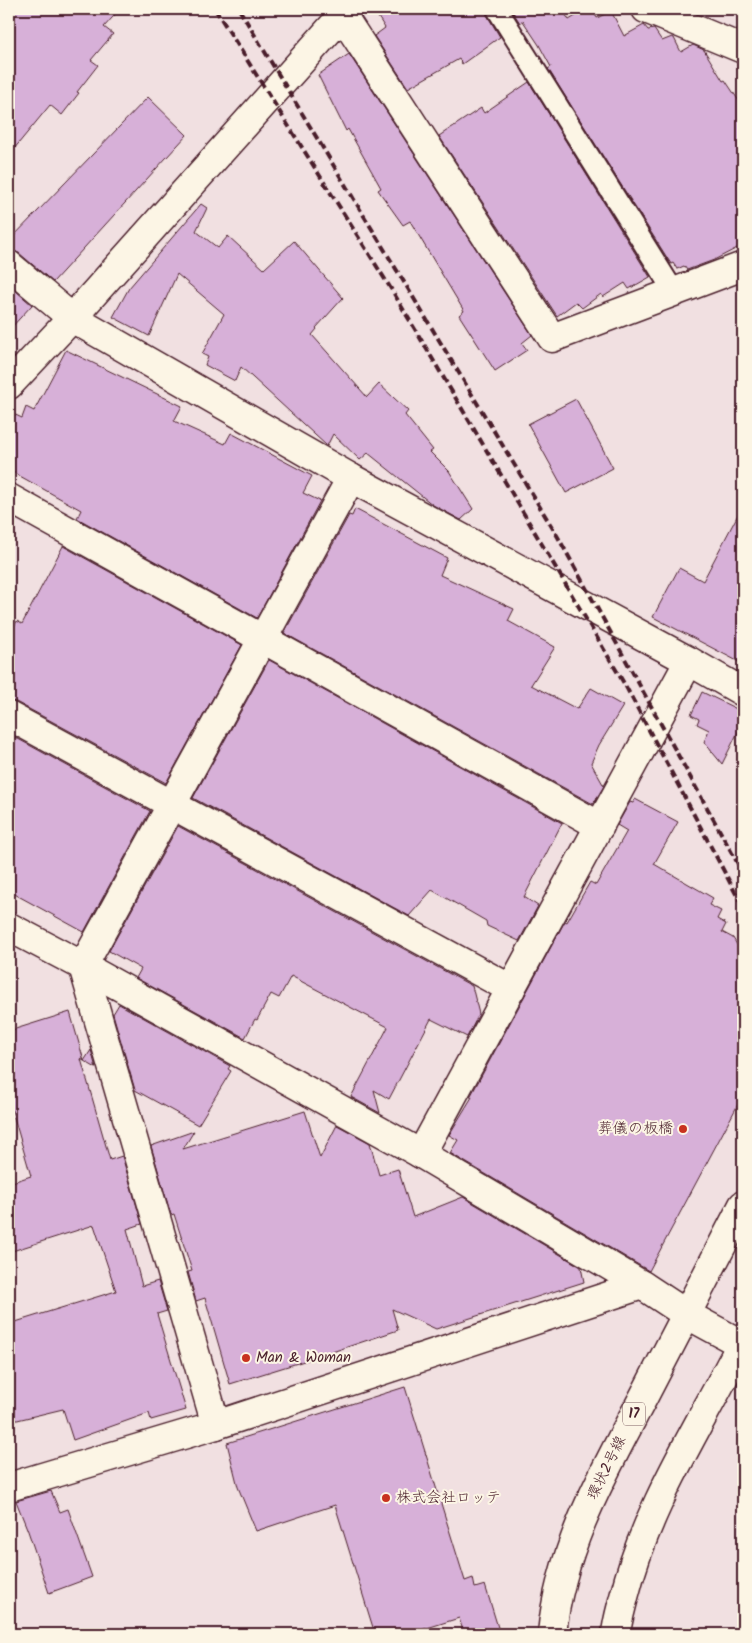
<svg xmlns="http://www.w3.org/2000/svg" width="752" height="1643" font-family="Kalam,'Klee One',sans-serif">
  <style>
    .building { fill: #d7b0d8; stroke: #4a1f2b }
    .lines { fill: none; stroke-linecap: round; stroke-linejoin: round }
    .service-casing { stroke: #4a1f2b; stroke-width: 24 }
    .minor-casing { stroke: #4a1f2b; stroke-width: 31 }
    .tertiary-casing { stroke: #4a1f2b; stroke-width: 31 }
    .primary-casing { stroke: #4a1f2b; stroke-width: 31 }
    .service { stroke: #fcf5e5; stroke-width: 20 }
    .minor { stroke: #fcf5e5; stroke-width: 28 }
    .tertiary { stroke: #fcf5e5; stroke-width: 28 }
    .primary { stroke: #fcf5e5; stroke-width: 28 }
    .rail { stroke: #4a1f2b; stroke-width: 4; stroke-dasharray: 8 4; stroke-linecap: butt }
    .poi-dot { fill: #c8321e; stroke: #fcf5e5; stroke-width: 2 }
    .labels { text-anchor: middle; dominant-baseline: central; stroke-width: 4; stroke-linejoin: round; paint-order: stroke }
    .shield { fill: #fcf5e5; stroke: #7f5f63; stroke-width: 1 }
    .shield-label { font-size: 14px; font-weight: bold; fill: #4a1f2b }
    .poi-label { font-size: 15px; fill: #4a1f2b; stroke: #fcf5e5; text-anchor: start }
    .street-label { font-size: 15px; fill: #4a1f2b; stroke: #fcf5e5 }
  </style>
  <rect width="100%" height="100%" fill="#f1e0e1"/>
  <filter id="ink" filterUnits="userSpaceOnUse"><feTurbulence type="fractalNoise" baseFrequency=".02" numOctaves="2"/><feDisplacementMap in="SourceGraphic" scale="10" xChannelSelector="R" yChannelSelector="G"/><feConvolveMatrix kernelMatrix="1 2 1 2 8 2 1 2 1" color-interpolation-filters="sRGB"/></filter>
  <g filter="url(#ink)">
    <!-- building -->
    <g class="building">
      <path d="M9 9H120L104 27 113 34 91 60 98 65 77 92 79 93 62 115 50 105 9 155Z"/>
      <path d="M373 9H485L487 15 500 37 462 64 459 59 408 88 374 36 385 28Z"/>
      <path d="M511 9H562L569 20 587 9H592L597 18 611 11 624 36 644 25 648 30 654 29 662 41 672 37 674 38 681 52 693 45 704 50 723 81 725 80 743 107V245L714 260 687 270 684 266 677 269 673 263 671 264 548 69 551 67 539 45 523 21 520 23Z"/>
      <path d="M349 54 532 335 522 343 527 350 495 371 459 315 464 311 410 221 403 225 378 190 381 188 348 129 346 131 318 75Z"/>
      <path d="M529 82 650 277 629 289 625 283 603 297 601 294 582 308 576 302 557 316 439 136 481 108 484 113Z"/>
      <path d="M148 97 187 135 53 282 19 253 9 250V241Z"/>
      <path d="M201 204 207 208 196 231 218 248 228 236 264 269 294 241 343 298 316 328 317 329 312 335 367 397 379 384 408 411 405 415 433 450 430 452 449 471 473 509 461 520 433 505 368 453 360 460 333 434 327 446 241 367 235 381 205 365 208 357 202 354 224 314 177 274 149 336 113 317 129 288Z"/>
      <path d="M9 285 32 305 9 330Z"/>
      <path d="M66 350 182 406 174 421 225 444 231 433 312 476 303 493 320 501 257 618 77 518 81 510 9 470V412L22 418 26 407 34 411Z"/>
      <path d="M576 399 613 468 566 493 528 424Z"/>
      <path d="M743 505V664L653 617 679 568 703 581Z"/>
      <path d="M355 509 447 558 440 575 514 609 508 621 555 647 531 685 577 709 591 688 623 706 599 745 591 763 604 786 593 804 284 633 349 515 352 516Z"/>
      <path d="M63 546 242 645 166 783 16 702 9 700V636L17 621 22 624Z"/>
      <path d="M269 660 562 823 524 897 538 906 519 941 487 926 486 921 432 890 409 916 193 798Z"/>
      <path d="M702 692 743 712V722L722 764 704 742 709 730 697 724 699 719 691 715Z"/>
      <path d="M9 734 150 811 84 932 9 891Z"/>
      <path d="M635 799 678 822 654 864 713 898 709 905 721 911 717 919 726 924 722 932 733 938 743 955V1095L649 1271 450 1153 458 1140 449 1135 472 1097H470L565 921 567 922 590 882 596 885 627 831 617 825 630 802 633 803Z"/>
      <path d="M178 826 472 986 479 1014 467 1037 431 1019 389 1099 374 1090 380 1113 351 1097 388 1027 291 976 279 998 271 994 257 1020 255 1019 245 1038 136 978 141 969 109 951Z"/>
      <path d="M119 1004 230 1066 228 1069 231 1071 198 1125 135 1090 113 1014Z"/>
      <path d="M70 1012 84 1061 81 1059 110 1160 122 1156 142 1224 127 1229 142 1286 158 1281 167 1311 157 1314 186 1410 151 1420 149 1413 73 1440 63 1409 9 1422V1324L116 1291 94 1225 9 1252V1183L31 1176 9 1100V1031Z"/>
      <path d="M91 1050 96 1068 84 1061Z"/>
      <path d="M305 1111 320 1158 337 1125 370 1143 379 1175 398 1169 413 1217 463 1197 581 1267 584 1282 436 1329 392 1309 398 1330 317 1357 230 1384 205 1298 196 1301 188 1272 192 1271 174 1214 171 1215 151 1146 194 1131 183 1149Z"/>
      <path d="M405 1387 465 1581 473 1578 475 1588 485 1585 500 1634H464L459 1618 408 1634H375L335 1505 256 1531 238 1487 227 1443Z"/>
      <path d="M51 1491 60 1512 68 1509 92 1577 49 1593 28 1531 16 1501Z"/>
    </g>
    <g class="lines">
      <defs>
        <path id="service" d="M497 9 674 292"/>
        <g id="minor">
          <path d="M646 9 743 49"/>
          <path d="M342 15 552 338 743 266"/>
          <path d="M9 265 72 318 351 478 689 661 743 692"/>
          <path d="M9 498 600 826"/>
          <path d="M9 716 511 989"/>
          <path d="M9 927 83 966 421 1154 642 1285 686 1314 743 1345"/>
          <path d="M421 1154 689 661"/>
          <path d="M216 1425 83 966 351 478"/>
          <path d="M9 1487 216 1425 642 1285"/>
        </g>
        <path id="tertiary" d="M9 385 72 318 348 9"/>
        <g id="primary">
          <path d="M552 1634C560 1548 604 1472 643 1398 676 1333 710 1269 743 1205"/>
          <path d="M616 1634C617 1622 621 1609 624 1597 647 1504 701 1425 743 1340"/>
        </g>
      </defs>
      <!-- service casing -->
      <use href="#service" class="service-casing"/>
      <!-- minor casing -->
      <use href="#minor" class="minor-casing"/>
      <!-- tertiary casing -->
      <use href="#tertiary" class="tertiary-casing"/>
      <!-- primary casing -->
      <use href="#primary" class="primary-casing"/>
      <!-- service -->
      <use href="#service" class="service"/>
      <!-- minor -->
      <use href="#minor" class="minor"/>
      <!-- tertiary -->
      <use href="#tertiary" class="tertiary"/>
      <!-- primary -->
      <use href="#primary" class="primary"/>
      <!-- rail -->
      <g class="rail">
        <path d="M215 9 393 292 625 685 743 907"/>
        <path d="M239 9 558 537 743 873"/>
      </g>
    </g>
  </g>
  <!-- markers -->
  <g class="poi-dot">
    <circle cx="683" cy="1129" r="5"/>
    <circle cx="246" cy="1358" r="5"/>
    <circle cx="386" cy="1498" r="5"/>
  </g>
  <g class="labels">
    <!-- shield labels -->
    <rect class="shield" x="623" y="1402.5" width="22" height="23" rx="4"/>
    <g class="shield-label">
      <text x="634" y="1414">17</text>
    </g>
    <!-- poi labels -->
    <g class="poi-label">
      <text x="673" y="1129" text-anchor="end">葬儀の板橋</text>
      <text x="256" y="1358">Man &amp; Woman</text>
      <text x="396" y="1498">株式会社ロッテ</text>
    </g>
    <!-- street labels -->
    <g class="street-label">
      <text transform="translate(607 1468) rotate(-64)">環状2号線</text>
    </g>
  </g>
  <!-- margin -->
  <rect width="752" height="1643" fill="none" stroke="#fcf5e5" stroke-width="30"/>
  <rect x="15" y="15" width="722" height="1613" fill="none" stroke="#4a1f2b" stroke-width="2" filter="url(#ink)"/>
</svg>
